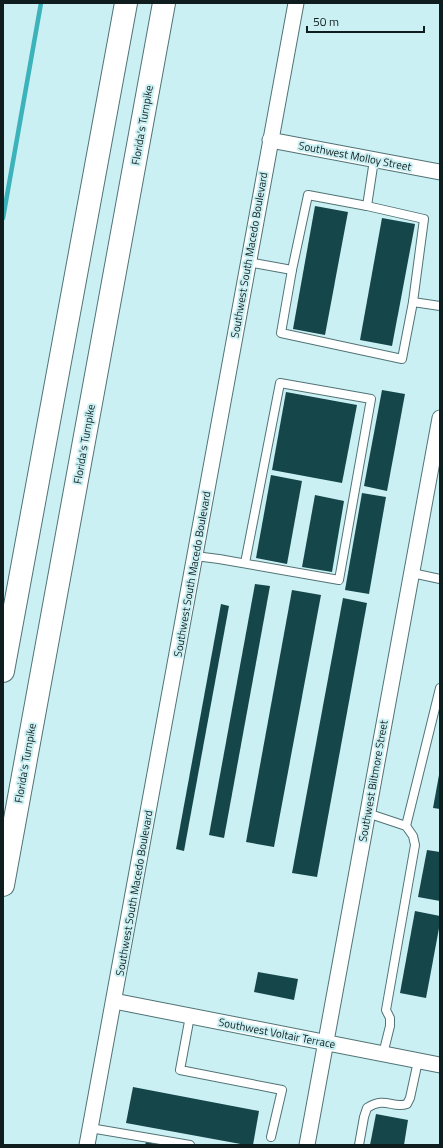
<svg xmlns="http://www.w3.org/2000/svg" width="443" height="1148" font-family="'Titillium Web',sans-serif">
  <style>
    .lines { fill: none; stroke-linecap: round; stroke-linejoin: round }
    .stream { stroke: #3cb3bb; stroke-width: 4.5 }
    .building { fill: #15464a }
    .lane-casing { stroke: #517376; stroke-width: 10 }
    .street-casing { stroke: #517376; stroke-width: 17 }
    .highway-casing { stroke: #517376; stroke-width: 24 }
    .lane { stroke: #fff; stroke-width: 8 }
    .street { stroke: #fff; stroke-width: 15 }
    .highway { stroke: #fff; stroke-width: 22 }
    .labels { text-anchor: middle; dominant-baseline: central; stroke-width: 4; stroke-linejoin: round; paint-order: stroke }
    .street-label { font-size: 11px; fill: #0f1d1e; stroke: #cbf0f3 }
  </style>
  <rect width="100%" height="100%" fill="#cbf0f3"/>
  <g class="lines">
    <!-- stream -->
    <path class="stream" d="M3 218 41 3"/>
  </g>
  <!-- building -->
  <g class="building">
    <path d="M315 206 348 212 325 335 293 329Z"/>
    <path d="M382 218 415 224 392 346 360 340Z"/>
    <path d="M382 390 405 394 387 491 364 486Z"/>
    <path d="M286 392 357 405 342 483 272 470Z"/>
    <path d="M271 475 302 481 287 564 256 558Z"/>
    <path d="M362 493 386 497 369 594 345 590Z"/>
    <path d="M315 495 344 501 332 572 302 567Z"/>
    <path d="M255 584 270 586 224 838 209 835Z"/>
    <path d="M292 590 321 595 274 847 246 842Z"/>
    <path d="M343 598 367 603 317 877 292 873Z"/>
    <path d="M221 604 229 606 184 851 176 849Z"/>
    <path d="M439 775 440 776V809L433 808Z"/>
    <path d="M427 850 440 852V901L418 897Z"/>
    <path d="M415 911 440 916V923L426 998 400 993Z"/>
    <path d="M258 972 298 979 294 1000 254 992Z"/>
    <path d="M133 1087 259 1111 253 1145H246L126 1123Z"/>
    <path d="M376 1114 408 1120 404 1145H370Z"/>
    <path d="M146 1142 156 1144V1145H145Z"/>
  </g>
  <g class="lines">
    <defs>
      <g id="lane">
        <path d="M367 206 424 219 413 302 440 306"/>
        <path d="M248 262 292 270 308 195 367 206 374 160"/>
        <path d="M292 270 281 333 402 359 413 302"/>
        <path d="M195 556 219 559 339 580 371 399 280 383 245 563"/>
        <path d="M412 573 440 579"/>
        <path d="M367 813 406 826 413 836 415 845 386 1010 390 1018V1026L383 1054"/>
        <path d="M406 826 440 688"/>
        <path d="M190 1016 180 1070 282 1090 271 1137"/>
        <path d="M90 1128 190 1145"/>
        <path d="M359 1145 364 1117 367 1108C386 1096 392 1109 407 1104L410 1098 418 1061"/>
      </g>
      <g id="street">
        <path d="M270 140 440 172"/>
        <path d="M114 1001 440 1065"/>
        <path d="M87 1145 296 3"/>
        <path d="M307 1145 440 418"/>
      </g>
      <g id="highway">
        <path d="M3 671 126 3"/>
        <path d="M3 885 164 3"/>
      </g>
    </defs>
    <!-- lane casing -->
    <use href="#lane" class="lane-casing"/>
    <!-- street casing -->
    <use href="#street" class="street-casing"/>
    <!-- highway casing -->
    <use href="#highway" class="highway-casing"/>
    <!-- lane -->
    <use href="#lane" class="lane"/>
    <!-- street -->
    <use href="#street" class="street"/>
    <!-- highway -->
    <use href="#highway" class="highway"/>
  </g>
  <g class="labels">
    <!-- street labels -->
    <g class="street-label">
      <text transform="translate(142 125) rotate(-80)">Florida's Turnpike</text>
      <text transform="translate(355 156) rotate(11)">Southwest Molloy Street</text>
      <text transform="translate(249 255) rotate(-80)">Southwest South Macedo Boulevard</text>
      <text transform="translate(84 444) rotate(-80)">Florida's Turnpike</text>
      <text transform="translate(192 574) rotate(-80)">Southwest South Macedo Boulevard</text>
      <text transform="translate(25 763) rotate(-80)">Florida's Turnpike</text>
      <text transform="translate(373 781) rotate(-80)">Southwest Biltmore Street</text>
      <text transform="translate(134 893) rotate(-80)">Southwest South Macedo Boulevard</text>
      <text transform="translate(277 1033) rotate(11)">Southwest Voltair Terrace</text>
    </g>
  </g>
  <!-- border -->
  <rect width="443" height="1148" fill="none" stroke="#0f1d1e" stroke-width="8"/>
  <!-- scale -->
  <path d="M307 26v6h117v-6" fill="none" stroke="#0f1d1e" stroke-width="2"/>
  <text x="313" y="26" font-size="12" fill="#0f1d1e" stroke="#cbf0f3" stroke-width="3" paint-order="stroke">50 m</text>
</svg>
